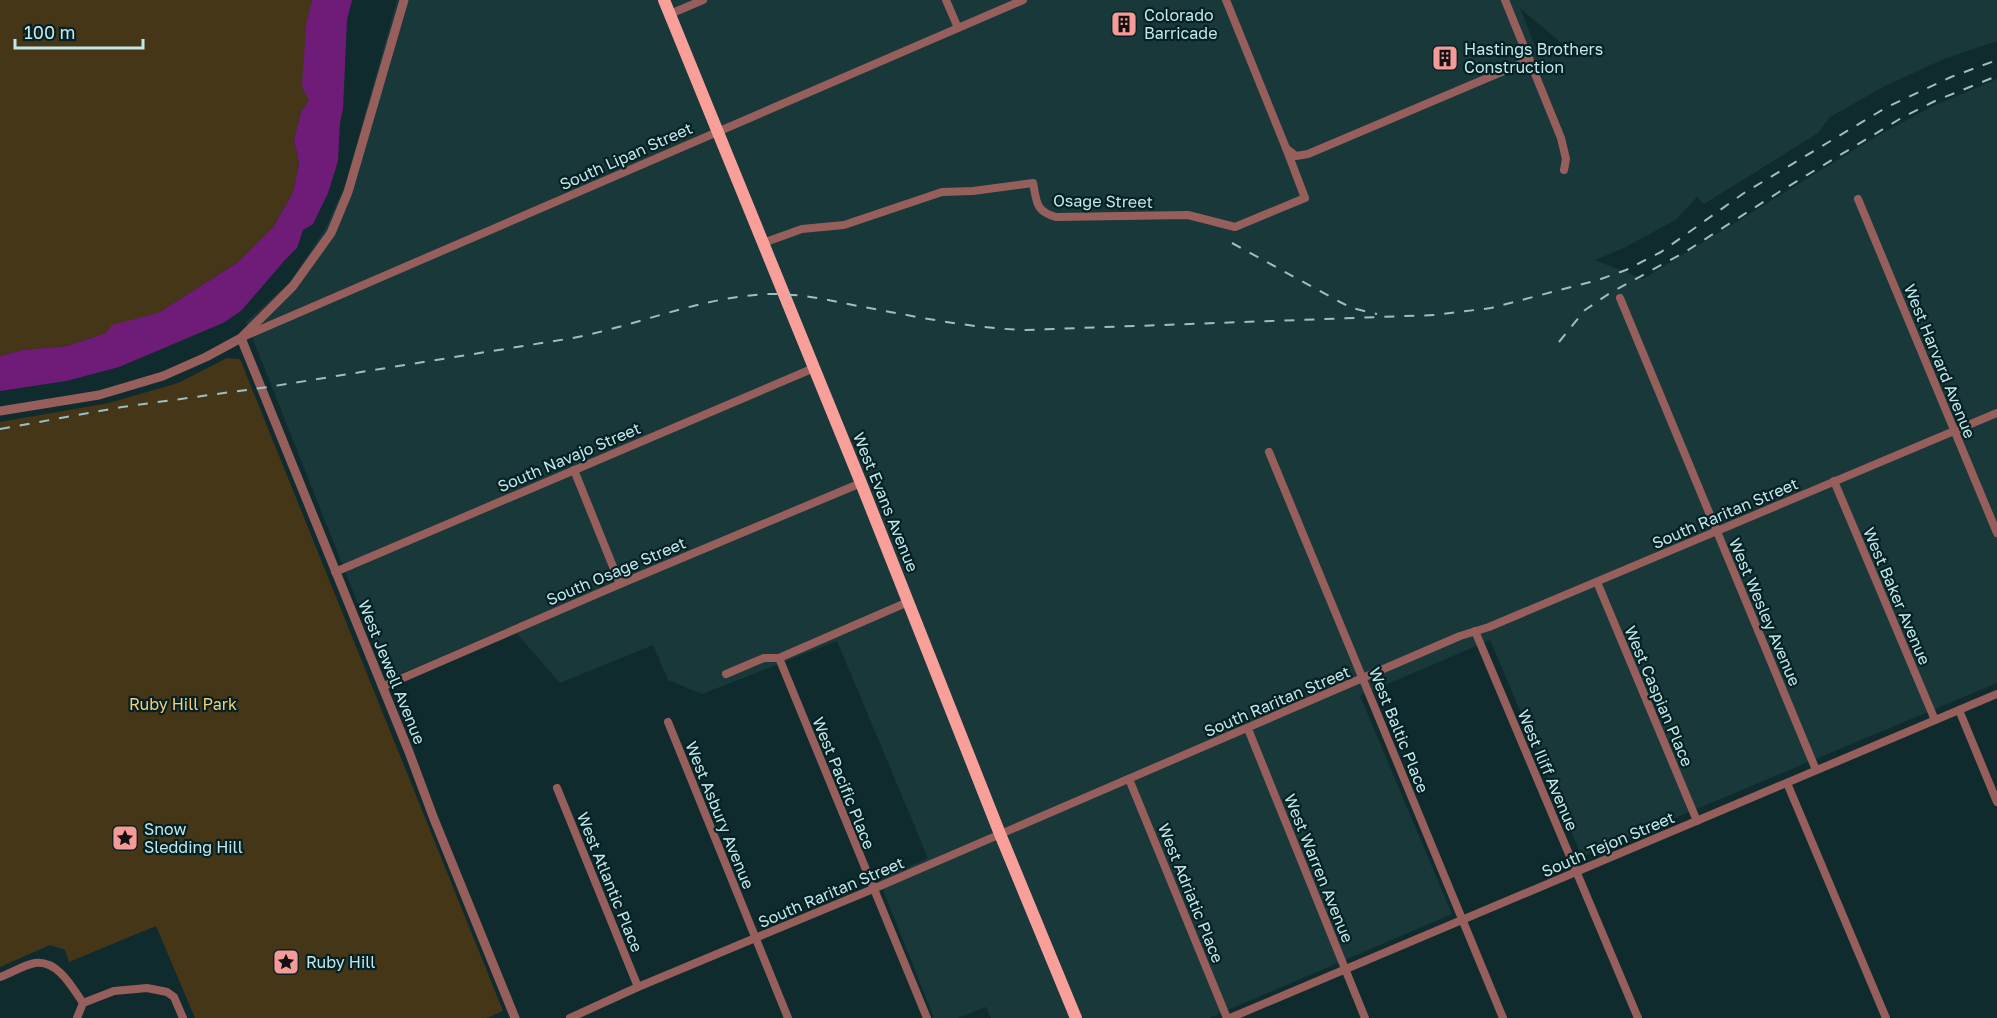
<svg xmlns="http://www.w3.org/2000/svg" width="1997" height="1018" font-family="'Golos Text',sans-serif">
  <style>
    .built { fill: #19383a; fill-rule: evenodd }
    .green { fill: #453617 }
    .water { fill: #6e1c78 }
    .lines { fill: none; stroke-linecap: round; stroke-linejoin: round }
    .minor { stroke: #965f5c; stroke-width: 8 }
    .tertiary { stroke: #965f5c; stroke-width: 9 }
    .primary { stroke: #f99f9a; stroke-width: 12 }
    .rail { stroke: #9bc0c3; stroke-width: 2; stroke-dasharray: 10 10; stroke-linecap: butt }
    .labels { text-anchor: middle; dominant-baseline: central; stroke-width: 4.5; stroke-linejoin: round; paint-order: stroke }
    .poi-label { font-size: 16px; fill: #c1e8eb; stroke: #062123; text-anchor: start }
    .street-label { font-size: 16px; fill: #c1e8eb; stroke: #062123 }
    .park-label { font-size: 16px; fill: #f8cd79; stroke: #062123 }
  </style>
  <rect width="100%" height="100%" fill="#102b2d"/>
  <!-- built -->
  <path class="built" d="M397 0H1997V41L1944 59 1885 86 1830 117 1818 133 1704 204 1697 197 1677 219 1624 248 1595 260 1643 279 1877 136 1931 107 1997 79V683L1582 857 1490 640 1360 696 1452 914 1209 1018H991L986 1007 958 1018H934L879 880 928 858 837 641 702 694 668 680 653 645 560 683 511 627 388 679 246 322 290 282 325 229 345 185ZM1520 8 1566 47 1559 55 1536 48Z"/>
  <!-- green -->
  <g class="green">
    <path d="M0 0H312C304 35 306 65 309 100L301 112 294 139 299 163 293 192 274 226 237 263 158 313 106 333 67 346 23 350 0 356Z"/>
    <path d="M227 358 240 359 503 1011 487 1018H195L156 926 69 962 65 950 50 945 0 967V422L109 403 178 383Z"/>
  </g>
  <!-- water -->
  <path class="water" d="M312 0H352L347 20 343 109 340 122 338 161 328 193 313 224 303 230 297 248 284 261 241 311 223 323 119 367 66 381 0 391V356L23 350 67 346 106 333 112 325 158 313 237 263 274 226 293 192 299 163 294 139 301 112 309 100 302 87 306 25Z"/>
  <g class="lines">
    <!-- minor -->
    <g class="minor">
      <path d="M946 0 958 28"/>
      <path d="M1226 0 1286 148 1296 156 1308 154 1530 60"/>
      <path d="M1505 0 1561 138 1566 159 1564 170"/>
      <path d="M670 14 703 0"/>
      <path d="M1858 199 1997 533"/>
      <path d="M763 243 802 229 844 225 942 192 973 191 1033 183C1037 202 1035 211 1056 217L1188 215 1235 227 1305 198 1286 148"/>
      <path d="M1620 298 1816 770"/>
      <path d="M245 336 1023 0"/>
      <path d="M1269 452 1503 1018"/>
      <path d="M574 470 620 584"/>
      <path d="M1834 481 1935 720"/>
      <path d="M335 572 814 368"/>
      <path d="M1597 582 1697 821"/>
      <path d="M1475 631 1638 1018"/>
      <path d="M779 658 927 1018"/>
      <path d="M726 674 764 658H779L908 602"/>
      <path d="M382 687 620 584 861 483"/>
      <path d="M1959 710 1997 802"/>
      <path d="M668 722 788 1018"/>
      <path d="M1248 729 1365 1018"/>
      <path d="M1129 779 1227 1018"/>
      <path d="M1787 783 1886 1018"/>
      <path d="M557 788 638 987"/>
      <path d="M0 977C11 973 24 965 35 963 58 960 72 987 83 1003"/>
      <path d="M77 1018 83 1003 114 991 147 988 167 992 174 997 183 1018"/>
      <path d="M570 1018 638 987 873 889 1460 636 1489 627 1997 413"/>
      <path d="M1230 1018 1997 694"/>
    </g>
    <!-- tertiary -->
    <g class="tertiary">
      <path d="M241 338 409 752 434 819 515 1018"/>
      <path d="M0 411 99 395 163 376 206 357 241 338 293 286 331 233 348 192 404 0"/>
    </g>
    <!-- primary -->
    <path class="primary" d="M664 0 861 483 1000 834 1076 1018"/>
    <!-- rail -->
    <g class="rail">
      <path d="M1232 243 1340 302 1352 308 1377 314"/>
      <path d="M1559 342 1585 310 1610 293 1685 252 1779 192 1903 117 1935 101 1997 76"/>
      <path d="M0 429 122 407 268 387 573 338C639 325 700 297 768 294 798 293 828 300 858 306 913 316 968 328 1025 330L1435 315 1491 308 1598 280 1626 270 1661 252 1744 193 1887 107 1951 77 1997 60"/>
    </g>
  </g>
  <!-- icons -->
  <defs>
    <symbol id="building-square" viewBox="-11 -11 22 22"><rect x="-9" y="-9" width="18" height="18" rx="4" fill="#f59b97" stroke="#062123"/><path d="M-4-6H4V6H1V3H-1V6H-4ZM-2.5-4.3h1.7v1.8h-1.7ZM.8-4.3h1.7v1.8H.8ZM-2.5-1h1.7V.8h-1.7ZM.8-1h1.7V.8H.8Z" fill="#111"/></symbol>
    <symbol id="sight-square" viewBox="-11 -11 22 22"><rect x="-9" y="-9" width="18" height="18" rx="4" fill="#f59b97" stroke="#062123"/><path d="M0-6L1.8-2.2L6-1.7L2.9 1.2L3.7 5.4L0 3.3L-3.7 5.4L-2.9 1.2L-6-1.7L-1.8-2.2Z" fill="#111"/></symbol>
  </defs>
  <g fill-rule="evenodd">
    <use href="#building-square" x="1109" y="9" width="30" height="30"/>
    <use href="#building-square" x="1430" y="43" width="30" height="30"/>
    <use href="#sight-square" x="110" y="823" width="30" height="30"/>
    <use href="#sight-square" x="271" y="947" width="30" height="30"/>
  </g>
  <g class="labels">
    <!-- poi labels -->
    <g class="poi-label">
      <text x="1144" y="15">Colorado<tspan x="1144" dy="18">Barricade</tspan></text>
      <text x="1464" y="49">Hastings Brothers<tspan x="1464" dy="18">Construction</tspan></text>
      <text x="144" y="829">Snow<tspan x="144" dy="18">Sledding Hill</tspan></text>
      <text x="306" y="962">Ruby Hill</text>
    </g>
    <!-- street labels -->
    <g class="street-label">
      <text transform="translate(626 156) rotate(-24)">South Lipan Street</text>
      <text transform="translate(1103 201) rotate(1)">Osage Street</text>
      <text transform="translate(1940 361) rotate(68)">West Harvard Avenue</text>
      <text transform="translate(569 457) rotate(-23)">South Navajo Street</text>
      <text transform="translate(886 502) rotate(68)">West Evans Avenue</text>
      <text transform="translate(1725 513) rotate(-23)">South Raritan Street</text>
      <text transform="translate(616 571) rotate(-23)">South Osage Street</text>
      <text transform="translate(1897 596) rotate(67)">West Baker Avenue</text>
      <text transform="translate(1765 612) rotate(67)">West Wesley Avenue</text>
      <text transform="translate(392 672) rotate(68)">West Jewell Avenue</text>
      <text transform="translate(1659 696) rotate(67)">West Caspian Place</text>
      <text transform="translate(1277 701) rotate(-23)">South Raritan Street</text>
      <text transform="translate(1399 730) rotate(68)">West Baltic Place</text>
      <text transform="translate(1548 770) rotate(67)">West Iliff Avenue</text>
      <text transform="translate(844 783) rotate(68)">West Pacific Place</text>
      <text transform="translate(720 815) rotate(68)">West Asbury Avenue</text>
      <text transform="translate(1608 844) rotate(-23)">South Tejon Street</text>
      <text transform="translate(1319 868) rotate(68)">West Warren Avenue</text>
      <text transform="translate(610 882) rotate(68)">West Atlantic Place</text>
      <text transform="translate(831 892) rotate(-23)">South Raritan Street</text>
      <text transform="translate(1191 893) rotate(68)">West Adriatic Place</text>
    </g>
    <!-- park labels -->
    <g class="park-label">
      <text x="183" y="704">Ruby Hill Park</text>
    </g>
  </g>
  <!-- scale -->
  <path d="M15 39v9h128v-9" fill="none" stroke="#c1e8eb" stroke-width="3"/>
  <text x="24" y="39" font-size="18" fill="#c1e8eb" stroke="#062123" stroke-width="4.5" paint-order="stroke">100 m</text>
</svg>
